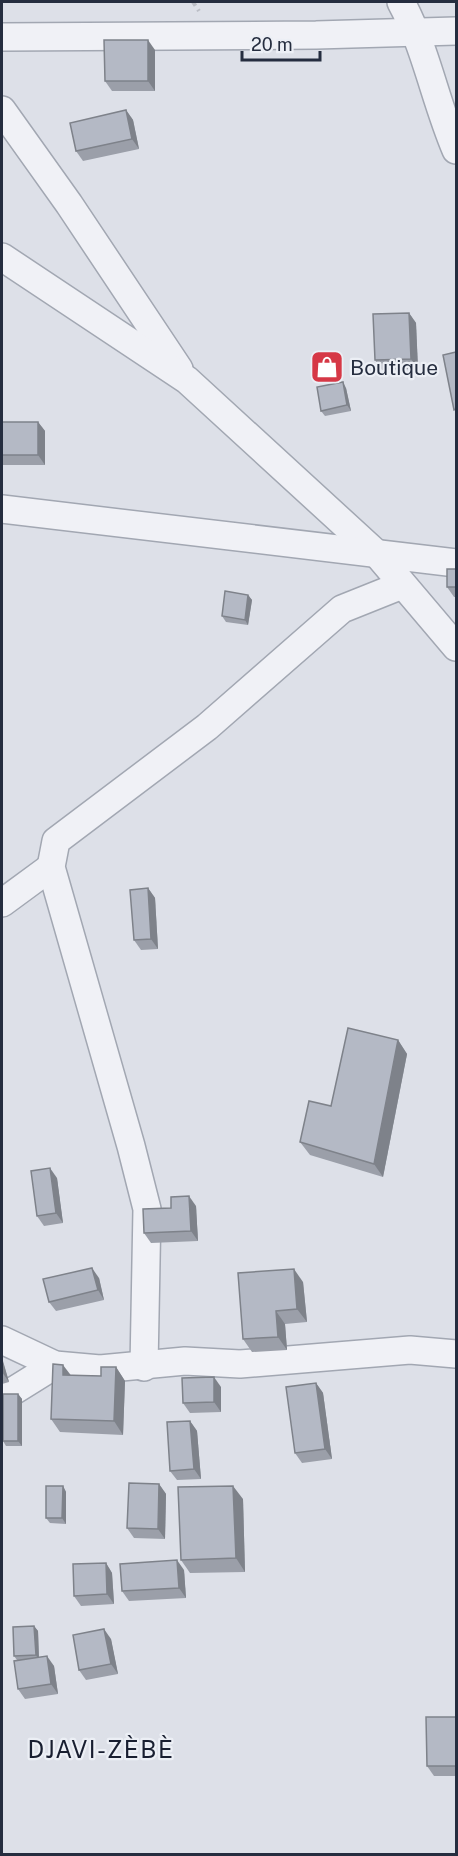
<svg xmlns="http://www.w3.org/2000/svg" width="458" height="1856" font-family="'Public Sans',sans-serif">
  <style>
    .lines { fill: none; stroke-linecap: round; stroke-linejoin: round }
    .minor-casing { stroke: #a2a7b2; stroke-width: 30 }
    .path { stroke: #bbbec6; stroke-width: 4; stroke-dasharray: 4.5 4.5; stroke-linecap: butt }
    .minor { stroke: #f0f1f6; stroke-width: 27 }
    .wall { fill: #9b9fa9 }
    .shaded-wall { fill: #7e828a }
    .building { fill: #b4b9c5; stroke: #7e828a; stroke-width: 1.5 }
    .labels { text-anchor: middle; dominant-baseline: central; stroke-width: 4.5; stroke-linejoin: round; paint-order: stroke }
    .poi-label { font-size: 21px; fill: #252d3f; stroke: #eceff5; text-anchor: start }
    .quarter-label { font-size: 24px; letter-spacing: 1.5px; fill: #181e30; stroke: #eceff5 }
  </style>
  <rect width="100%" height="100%" fill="#dde0e8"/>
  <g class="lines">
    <defs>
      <g id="minor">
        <path d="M401 2C426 48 435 101 456 150"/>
        <path d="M2 37 316 35 456 31"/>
        <path d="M2 110 69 204 179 369"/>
        <path d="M2 257 187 380 378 555 456 647"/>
        <path d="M2 509 456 563"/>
        <path d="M2 903 51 867"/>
        <path d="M2 1340 55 1365 100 1369 185 1361 240 1364 410 1350 456 1354"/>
        <path d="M144 1367 147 1209 131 1146 51 867 56 841 207 727 342 609 402 585"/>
        <path d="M2 1398 55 1365"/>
      </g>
    </defs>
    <!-- minor casing -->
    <use href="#minor" class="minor-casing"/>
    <!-- path -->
    <path class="path" d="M193 2 199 11"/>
    <!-- minor -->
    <use href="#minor" class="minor"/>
  </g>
  <!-- wall -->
  <g class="wall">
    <path d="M155 50V91H112L105 81Z"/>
    <path d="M126 110 133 120 139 149 83 161 76 151Z"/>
    <path d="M409 313 416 323 418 369 382 370 375 360Z"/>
    <path d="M346 388 351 411 325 416 321 411Z"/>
    <path d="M2 422H38L45 431V465H2Z"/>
    <path d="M456 569V597H454L447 587Z"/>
    <path d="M248 595 252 600 248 625 226 622 222 616Z"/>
    <path d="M148 888 155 898 158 949 141 950 134 940Z"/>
    <path d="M398 1040 407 1054 383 1177 310 1155 300 1142 331 1106Z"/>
    <path d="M57 1178 63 1223 44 1226 37 1216Z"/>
    <path d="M196 1206 198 1241 151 1243 144 1233 171 1208Z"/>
    <path d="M99 1278 104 1300 56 1311 49 1302Z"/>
    <path d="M303 1282 307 1322 285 1324 287 1350 252 1352 243 1339Z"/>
    <path d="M2 1359 9 1382 2 1384Z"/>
    <path d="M116 1367 125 1381 123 1435 60 1432 51 1419 70 1375 101 1376Z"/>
    <path d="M316 1383 323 1393 332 1459 302 1463 295 1453Z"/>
    <path d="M221 1387V1412L190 1413 183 1403Z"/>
    <path d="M18 1394 22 1399V1446H6L3 1441Z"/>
    <path d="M190 1421 197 1431 201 1479 177 1480 170 1471Z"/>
    <path d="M159 1484 166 1494 165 1539 134 1538 127 1528Z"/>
    <path d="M63 1486 66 1492V1524L50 1523 46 1518Z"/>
    <path d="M243 1499 245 1572 190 1573 181 1560Z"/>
    <path d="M106 1563 112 1573 114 1604 81 1606 74 1596Z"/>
    <path d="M184 1570 186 1598 129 1601 122 1591Z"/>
    <path d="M34 1626 38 1631 39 1657 54 1666 58 1694 25 1699 18 1689 17 1660 14 1656Z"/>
    <path d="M111 1639 118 1674 86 1680 79 1670Z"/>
    <path d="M456 1717V1776H434L427 1766Z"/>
  </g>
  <!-- shaded-wall -->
  <g class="shaded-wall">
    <path d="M148 40 155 50V91L148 81Z"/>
    <path d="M126 110 133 120 139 149 132 139Z"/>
    <path d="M409 313 416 323 418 369 411 359Z"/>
    <path d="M343 382 346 388 351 411 347 405Z"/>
    <path d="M38 422 45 431V465L38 455Z"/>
    <path d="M248 595 252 600 248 625 245 620Z"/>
    <path d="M148 888 155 898 158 949 151 939Z"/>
    <path d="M398 1040 407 1054 383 1177 374 1164Z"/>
    <path d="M50 1168 57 1178 63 1223 56 1213Z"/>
    <path d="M189 1196 196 1206 198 1241 191 1231Z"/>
    <path d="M92 1268 99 1278 104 1300 98 1290Z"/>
    <path d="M294 1269 303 1282 307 1322 297 1309Z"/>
    <path d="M276 1311 285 1324 287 1350 278 1337Z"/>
    <path d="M2 1359 3 1361 9 1382 2 1372Z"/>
    <path d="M63 1365 73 1378 63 1375Z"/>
    <path d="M116 1367 125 1381 123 1435 114 1421Z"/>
    <path d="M214 1377 221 1387V1412L214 1402Z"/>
    <path d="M316 1383 323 1393 332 1459 325 1449Z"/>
    <path d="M18 1394 22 1399V1446L18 1441Z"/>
    <path d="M190 1421 197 1431 201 1479 194 1469Z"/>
    <path d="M159 1484 166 1494 165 1539 158 1529Z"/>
    <path d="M63 1486 66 1492V1524L62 1518Z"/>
    <path d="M233 1486 243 1499 245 1572 236 1558Z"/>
    <path d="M177 1560 184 1570 186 1598 179 1588Z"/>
    <path d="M106 1563 112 1573 114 1604 107 1594Z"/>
    <path d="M34 1626 38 1631 39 1661 36 1655Z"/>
    <path d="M104 1629 111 1639 118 1674 111 1664Z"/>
    <path d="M47 1656 54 1666 58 1694 51 1684Z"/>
  </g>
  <!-- building -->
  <g class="building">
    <path d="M104 40H148V81H105Z"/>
    <path d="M126 110 132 139 76 151 70 123Z"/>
    <path d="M409 313 411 359 375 360 373 314Z"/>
    <path d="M456 352V409L454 410 443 355Z"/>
    <path d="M343 382 347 405 321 411 317 387Z"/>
    <rect x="2" y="422" width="36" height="33"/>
    <rect x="447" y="569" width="9" height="18"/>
    <path d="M225 591 248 595 245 620 222 616Z"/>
    <path d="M148 888 151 939 134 940 130 890Z"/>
    <path d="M348 1028 398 1040 374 1164 300 1142 309 1101 331 1106Z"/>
    <path d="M50 1168 56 1213 37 1216 31 1171Z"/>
    <path d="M189 1196 191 1231 144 1233 143 1209 171 1208V1197Z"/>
    <path d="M92 1268 98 1290 49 1302 43 1279Z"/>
    <path d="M294 1269 297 1309 276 1311 278 1337 243 1339 238 1273Z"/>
    <path d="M53 1364 63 1365V1375L101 1376V1367H116L114 1421 51 1419Z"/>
    <path d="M214 1377V1402L183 1403 182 1378Z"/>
    <path d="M316 1383 325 1449 295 1453 286 1387Z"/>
    <rect x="3" y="1394" width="15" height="47"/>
    <path d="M190 1421 194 1469 170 1471 167 1422Z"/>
    <path d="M129 1483 159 1484 158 1529 127 1528Z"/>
    <path d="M46 1486H63L62 1518H46Z"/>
    <path d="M233 1486 236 1558 181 1560 178 1487Z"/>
    <path d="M177 1560 179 1588 122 1591 120 1564Z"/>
    <path d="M106 1563 107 1594 74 1596 73 1564Z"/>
    <path d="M34 1626 36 1655 14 1656 13 1627Z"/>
    <path d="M104 1629 111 1664 79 1670 73 1635Z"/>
    <path d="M47 1656 51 1684 18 1689 14 1661Z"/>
    <path d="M426 1717H456V1766H427Z"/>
  </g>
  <!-- icons -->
  <defs>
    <symbol id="shop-square" viewBox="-11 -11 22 22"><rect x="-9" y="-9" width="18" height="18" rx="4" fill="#d63846" stroke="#eceff5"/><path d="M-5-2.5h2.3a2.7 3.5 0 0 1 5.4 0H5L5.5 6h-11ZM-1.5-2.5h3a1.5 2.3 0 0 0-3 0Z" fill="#fff"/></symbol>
  </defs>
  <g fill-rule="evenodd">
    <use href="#shop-square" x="308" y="348" width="38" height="38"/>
  </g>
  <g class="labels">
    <!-- poi labels -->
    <g class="poi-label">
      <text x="350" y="367">Boutique</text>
    </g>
    <!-- quarter labels -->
    <g class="quarter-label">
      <text x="101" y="1749">DJAVI-ZÈBÈ</text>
    </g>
  </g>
  <!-- border -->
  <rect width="458" height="1856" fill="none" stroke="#252d3f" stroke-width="6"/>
  <!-- scale -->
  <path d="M242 51v9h78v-9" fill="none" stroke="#252d3f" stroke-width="3"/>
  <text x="251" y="51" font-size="18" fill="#252d3f" stroke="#eceff5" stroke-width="4.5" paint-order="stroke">20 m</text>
</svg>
